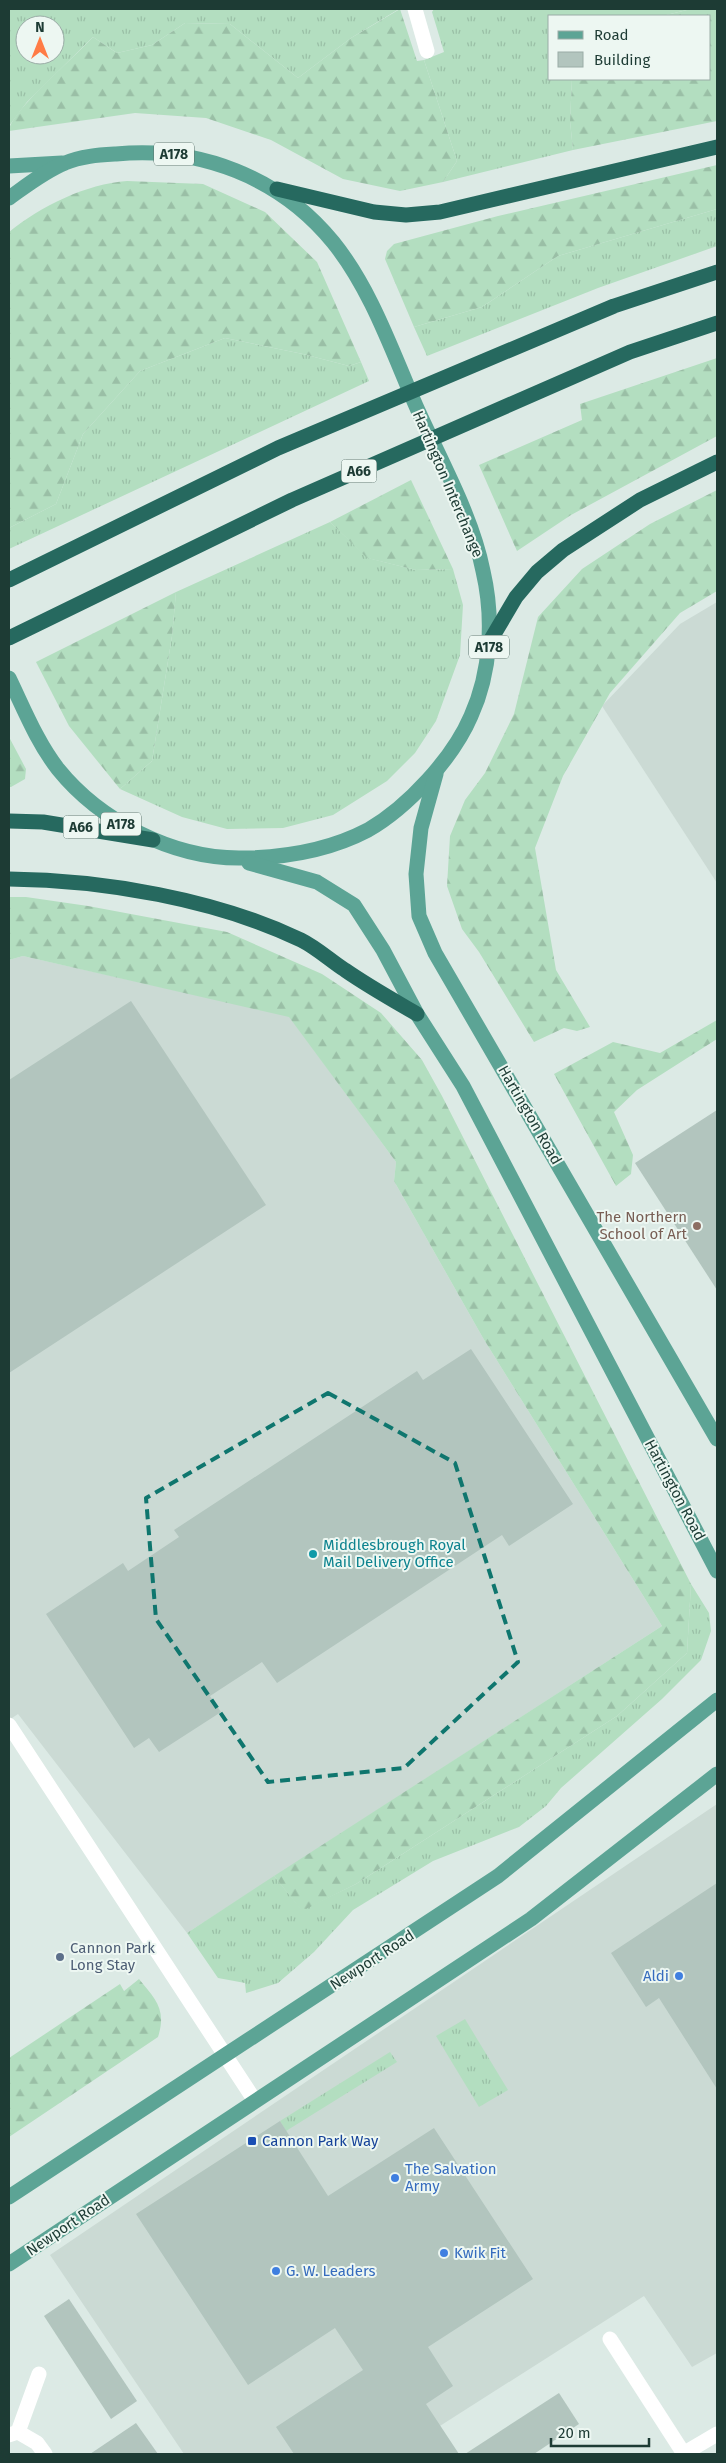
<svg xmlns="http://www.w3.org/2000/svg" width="726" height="2463" font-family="'Fira Sans',sans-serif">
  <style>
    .built { fill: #cbdad4 }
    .grass { fill: url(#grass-tufts); fill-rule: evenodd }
    .forest { fill: url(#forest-firs) }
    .building { fill: #b2c5be }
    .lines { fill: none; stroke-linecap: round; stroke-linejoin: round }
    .minor { stroke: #fff; stroke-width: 15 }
    .major { stroke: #5ca495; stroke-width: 15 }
    .highway { stroke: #26695f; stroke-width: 15 }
    .marked { fill: none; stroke: #0f766e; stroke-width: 4; stroke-dasharray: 10 6; stroke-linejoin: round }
    .education-dot { fill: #8d6e63; stroke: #edf7f2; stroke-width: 2 }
    .culture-dot { fill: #0f9aa8; stroke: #edf7f2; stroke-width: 2 }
    .service-dot { fill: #5c6f8a; stroke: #edf7f2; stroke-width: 2 }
    .shop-dot { fill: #3f7fe0; stroke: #edf7f2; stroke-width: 2 }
    .transit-dot { fill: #1a4fb4; stroke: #edf7f2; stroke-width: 2 }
    .labels { text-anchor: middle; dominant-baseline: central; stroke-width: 4; stroke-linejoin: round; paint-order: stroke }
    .shield { fill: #edf7f2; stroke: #5b736d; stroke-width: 1 }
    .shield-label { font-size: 14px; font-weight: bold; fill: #1d3b34 }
    .street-label { font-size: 15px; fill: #1d3b34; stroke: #edf7f2 }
    .education-label { font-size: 15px; fill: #785e54; stroke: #edf7f2; text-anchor: end }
    .culture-label { font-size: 15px; fill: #0d838f; stroke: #edf7f2; text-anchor: start }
    .service-label { font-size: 15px; fill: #4e5e75; stroke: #edf7f2; text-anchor: start }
    .shop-label { font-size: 15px; fill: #366cbe; stroke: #edf7f2; text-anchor: start }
    .transit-label { font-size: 15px; fill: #164399; stroke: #edf7f2; text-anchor: start }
  </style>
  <defs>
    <pattern id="grass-tufts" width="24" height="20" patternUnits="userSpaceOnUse" patternTransform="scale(1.25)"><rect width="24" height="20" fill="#b3dec0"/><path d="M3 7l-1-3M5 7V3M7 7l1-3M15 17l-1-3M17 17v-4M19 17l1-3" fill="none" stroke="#9abfa6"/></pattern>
    <pattern id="forest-firs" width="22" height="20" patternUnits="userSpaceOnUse" patternTransform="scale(1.25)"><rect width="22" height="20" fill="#b3dec0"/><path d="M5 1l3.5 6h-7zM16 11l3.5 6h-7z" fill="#9abfa6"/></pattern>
  </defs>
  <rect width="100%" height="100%" fill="#dceae5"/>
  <!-- built -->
  <g class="built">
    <path d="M717 602V883L602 706 680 624Z"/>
    <path d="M23 956 289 1016 396 1162 394 1181 483 1338 662 1626 187 1933 18 1714 9 1720V960Z"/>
    <path d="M717 1804V2353L692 2367 644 2296 396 2454H184L50 2255Z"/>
  </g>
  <!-- grass -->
  <g class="grass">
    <path d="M9 9H399L351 38 298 78 230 24 185 23 152 45 117 53 93 37 27 102 9 126ZM25 25H55V55H25Z"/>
    <path d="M434 9H691L662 16H550V79H572L570 121 573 150 443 182 457 161 424 60 444 52 432 12Z"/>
    <path d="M717 209V246L598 288 427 356 414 327 482 307 558 256Z"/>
    <path d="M225 338 303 354 349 366 361 362 369 381 9 549V528L56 504 83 434 140 371Z"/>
    <path d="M330 522 368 558 416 570 453 569 463 605 460 655 436 721 415 753 387 781 333 815 283 828 227 829 182 817 120 789 152 761 172 636 176 592Z"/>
    <path d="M691 1584 709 1613 711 1631 701 1660 662 1699 561 1788 546 1806 519 1827 433 1861 353 1910 314 1952 278 1983 246 1993 245 1983 218 1978 187 1933 274 1876 302 1910 356 1884 617 1716 687 1653Z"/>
    <path d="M465 2019 508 2090 479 2107 436 2036Z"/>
    <path d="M390 2052 397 2062 286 2131 280 2121Z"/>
  </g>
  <!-- forest -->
  <g class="forest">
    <path d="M400 9 417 61 424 60 457 161 443 182 400 191 343 179 271 140 206 118 135 113 9 131C9 113 77 55 93 37L117 53 152 45 185 23 230 24 298 78 351 38Z"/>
    <path d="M691 9H717V121L573 150 570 121 572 79H710V16H662Z"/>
    <path d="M717 165V209L558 256 482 307 414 327 385 259 387 251 394 244 498 216Z"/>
    <path d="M127 181 203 184 265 212 317 262 361 362 349 366 303 354 225 338 140 371 83 434 56 504 9 528V232C41 206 86 184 127 181Z"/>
    <path d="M717 358V436L571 515 517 551 479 465 582 420 580 404Z"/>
    <path d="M411 480 453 569 416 570 367 558 330 522Z"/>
    <path d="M717 490V591L680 613 610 693 563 776 535 848 556 970 590 1027 577 1031 564 1028 534 1042 479 952 462 929 447 886 450 836 465 800 485 773 514 714 538 617 582 569 650 524Z"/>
    <path d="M176 592 172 636 152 761 120 789 69 726 36 662Z"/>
    <path d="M9 737 26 769 25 779 11 787H9Z"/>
    <path d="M9 897H26L88 906 227 932 322 974 381 1013 422 1060 442 1096 691 1584 687 1653 617 1716 356 1884 302 1911 274 1876 662 1626 483 1338 394 1181 396 1162 289 1017 23 956 9 960Z"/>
    <path d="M717 1020V1039L637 1090 614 1112 633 1155 631 1174 616 1186 554 1074 613 1042 660 1053Z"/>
    <path d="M139 1979C155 1999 167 2009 158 2037L9 2137V2058L120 1984 124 1991Z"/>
  </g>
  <!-- building -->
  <g class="building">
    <path d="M131 1001 266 1205 9 1373V1080Z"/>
    <path d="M717 1110V1290L635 1163Z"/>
    <path d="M471 1349 573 1504 509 1546 502 1535 277 1683 262 1662 210 1696 221 1712 159 1752 149 1738 134 1748 46 1614 123 1563 128 1571 179 1537 174 1530 417 1371 423 1380Z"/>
    <path d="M717 1883V2089L659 1998 646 2007 611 1953Z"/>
    <path d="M280 2121 328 2196 434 2128 533 2279 428 2347 453 2386 426 2404 459 2454H294L276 2427 363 2370 335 2328 248 2385 136 2214Z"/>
    <path d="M69 2299 137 2401 111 2419 44 2316Z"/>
    <path d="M559 2393 579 2424 534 2454H465Z"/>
    <path d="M136 2423 158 2454H90Z"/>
  </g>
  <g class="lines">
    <!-- minor -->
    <g class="minor">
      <path d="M415 9 427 51"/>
      <path d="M9 1725 255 2101"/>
      <path d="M610 2339 684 2454"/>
      <path d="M18 2432 37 2443 45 2454"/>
      <path d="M9 2435 18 2432 39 2374"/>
      <path d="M683 2454 717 2434"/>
    </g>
    <!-- major -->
    <g class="major">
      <path d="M9 166 62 163"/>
      <path d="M9 198C26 186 45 171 65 163 81 156 100 155 116 154 199 146 280 177 333 242 371 289 392 351 416 406 439 458 472 515 483 571 494 618 491 672 471 716 453 758 408 807 368 830 328 851 283 858 239 858 172 858 100 821 58 769 37 742 24 709 9 678"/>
      <path d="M436 774 421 828 416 874 419 916 435 953 717 1439"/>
      <path d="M249 863 317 882 354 905 383 950 417 1014 463 1086 717 1571"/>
      <path d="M9 2197 498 1876 717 1700"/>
      <path d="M9 2264 531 1919 717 1774"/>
    </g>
    <!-- highway -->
    <g class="highway">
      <path d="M277 189 374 212 406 215 440 212 717 147"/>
      <path d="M9 580 278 448 614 306 717 272"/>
      <path d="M9 638 292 500 630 352 717 323"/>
      <path d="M490 641 516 597 537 572 563 550 640 500 717 462"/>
      <path d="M9 821 43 822 153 840"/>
      <path d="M9 879C104 880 215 899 301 940 317 948 331 961 345 970 368 986 393 1000 417 1014"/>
    </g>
  </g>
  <!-- marked area -->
  <path class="marked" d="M328 1393 455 1463 518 1662 404 1768 268 1782 156 1619 146 1498Z"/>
  <!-- markers -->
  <circle class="education-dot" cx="697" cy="1226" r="5"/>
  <circle class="culture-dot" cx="313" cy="1554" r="5"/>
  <circle class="service-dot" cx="60" cy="1957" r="5"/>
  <g class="shop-dot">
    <circle cx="679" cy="1976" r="5"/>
    <circle cx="395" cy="2178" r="5"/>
    <circle cx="444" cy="2253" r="5"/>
    <circle cx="276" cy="2271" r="5"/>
  </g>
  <rect class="transit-dot" x="247" y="2136" width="10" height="10" rx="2.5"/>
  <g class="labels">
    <!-- shield labels -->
    <g class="shield">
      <rect x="154" y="142.5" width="40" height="23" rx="4"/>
      <rect x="341.5" y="459.5" width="35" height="23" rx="4"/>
      <rect x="469" y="635.5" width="40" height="23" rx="4"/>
      <rect x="101" y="812.5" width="40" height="23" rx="4"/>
      <rect x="63.5" y="815.5" width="35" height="23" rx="4"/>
    </g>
    <g class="shield-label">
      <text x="174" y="154">A178</text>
      <text x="359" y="471">A66</text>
      <text x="489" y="647">A178</text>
      <text x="121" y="824">A178</text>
      <text x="81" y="827">A66</text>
    </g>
    <!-- street labels -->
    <g class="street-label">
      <text transform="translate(448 484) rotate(67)">Hartington Interchange</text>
      <text transform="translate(530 1115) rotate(60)">Hartington Road</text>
      <text transform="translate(675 1490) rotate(62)">Hartington Road</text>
      <text transform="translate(372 1960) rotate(-33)">Newport Road</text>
      <text transform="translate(68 2225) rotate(-34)">Newport Road</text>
    </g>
    <!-- education labels -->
    <g class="education-label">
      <text x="687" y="1217">The Northern<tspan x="687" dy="17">School of Art</tspan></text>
    </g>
    <!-- culture labels -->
    <g class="culture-label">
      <text x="323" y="1545">Middlesbrough Royal<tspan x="323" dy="17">Mail Delivery Office</tspan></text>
    </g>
    <!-- service labels -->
    <g class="service-label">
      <text x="70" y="1948">Cannon Park<tspan x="70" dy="17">Long Stay</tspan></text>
    </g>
    <!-- shop labels -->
    <g class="shop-label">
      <text x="669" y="1976" text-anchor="end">Aldi</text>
      <text x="405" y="2169">The Salvation<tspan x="405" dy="17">Army</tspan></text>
      <text x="454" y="2253">Kwik Fit</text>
      <text x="286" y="2271">G. W. Leaders</text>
    </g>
    <!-- transit labels -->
    <g class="transit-label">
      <text x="262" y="2141">Cannon Park Way</text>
    </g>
  </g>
  <!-- border -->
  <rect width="726" height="2463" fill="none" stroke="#1d3b34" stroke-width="20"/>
  <!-- legend -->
  <rect x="548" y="15" width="162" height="65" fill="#edf7f2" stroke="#9aaca6"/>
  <rect x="558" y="31" width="25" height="8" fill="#5ca495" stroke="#9aaca6"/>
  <text x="594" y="40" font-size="15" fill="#1d3b34">Road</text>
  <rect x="558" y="52" width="25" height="15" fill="#b2c5be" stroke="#9aaca6"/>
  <text x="594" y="65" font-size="15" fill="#1d3b34">Building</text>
  <!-- north arrow -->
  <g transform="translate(40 40)"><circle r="24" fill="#edf7f2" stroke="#9aaca6"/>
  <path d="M0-4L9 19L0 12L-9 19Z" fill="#ff7c46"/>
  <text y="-8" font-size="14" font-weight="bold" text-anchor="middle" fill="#1d3b34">N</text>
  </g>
  <!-- scale -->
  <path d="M551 2438v8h98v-8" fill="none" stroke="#1d3b34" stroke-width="2.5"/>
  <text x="558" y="2438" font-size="15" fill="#1d3b34" stroke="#edf7f2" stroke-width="4" paint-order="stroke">20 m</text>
</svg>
